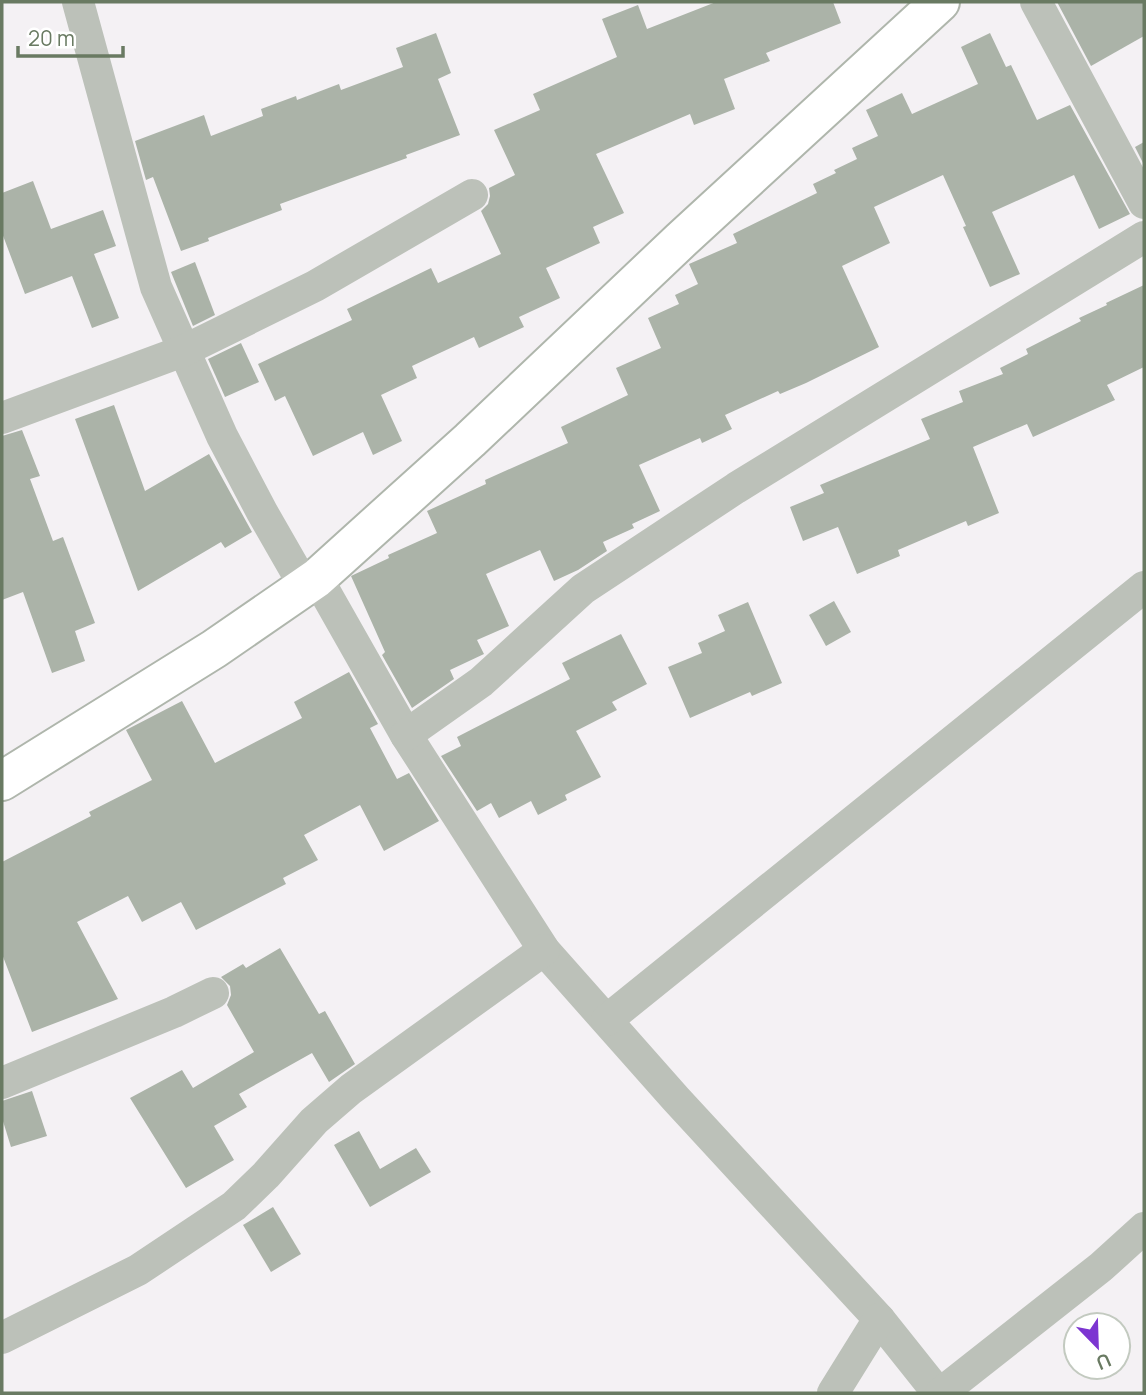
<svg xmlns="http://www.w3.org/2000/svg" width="1146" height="1395" font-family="Manrope,sans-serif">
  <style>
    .building { fill: #abb3a8 }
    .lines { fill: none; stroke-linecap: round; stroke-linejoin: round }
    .secondary-casing { stroke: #afb6ac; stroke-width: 42 }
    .street { stroke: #bcc1b9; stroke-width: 32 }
    .secondary { stroke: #fff; stroke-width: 38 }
  </style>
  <rect width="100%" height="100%" fill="#f4f1f4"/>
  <!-- building -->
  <g class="building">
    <path d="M716 2H833L841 23 766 53 770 61 724 79 735 109 694 125 690 114 596 154 624 213 593 227 600 243 546 268 560 298 519 317 524 327 479 348 474 337 412 366 417 378 381 395 402 441 373 455 363 432 313 456 285 396 275 401 258 364 352 320 347 309 431 268 438 283 501 254 481 211 488 204 490 196 489 188 515 175 494 130 540 110 533 94 617 57 602 19 638 5 647 29Z"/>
    <path d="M1057 2H1144V36L1091 66Z"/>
    <path d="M436 33 451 73 438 79 460 135 406 155 407 158 280 204 282 210 208 238 209 241 181 251 153 177 146 180 135 141 204 115 211 136 263 116 261 109 296 96 297 100 339 84 341 90 403 67 396 48Z"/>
    <path d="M990 33 1006 67 1011 65 1037 120 1070 105 1130 214 1099 229 1074 175 992 212 1020 274 990 287 963 227 966 226 943 175 874 207 890 243 842 266 879 347 806 383 780 394 778 391 725 415 732 429 702 443 700 438 639 465 660 511 632 524 634 528 603 542 607 551 578 570 554 581 540 550 486 574 509 626 477 640 484 654 450 670 454 679 412 708 382 655 385 652 351 576 389 558 388 555 437 533 427 511 486 484 485 480 568 443 561 427 628 395 616 368 661 348 648 318 679 304 675 295 698 284 689 264 737 243 733 234 817 193 813 184 836 173 834 170 857 159 852 148 878 136 866 110 902 93 912 114 978 84 961 47Z"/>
    <path d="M1144 142V165L1135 147Z"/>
    <path d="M33 181 51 229 103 210 116 246 94 254 119 318 92 328 72 276 25 294 2 233V193Z"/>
    <path d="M195 262 215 315 193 326 171 272Z"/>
    <path d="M1144 285V367L1107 385 1115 400 1033 437 1027 424 973 447 999 513 968 526 966 521 898 550 900 556 857 574 838 527 803 541 790 507 824 493 820 485 930 439 921 419 963 402 959 391 1003 374 1000 368 1028 354 1026 349 1081 321 1079 318 1107 305 1106 303Z"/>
    <path d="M241 343 259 382 225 397 208 359Z"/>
    <path d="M114 405 145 491 209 454 252 532 225 548 221 542 138 591 75 419Z"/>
    <path d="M22 430 40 476 30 479 53 541 63 537 95 623 75 631 85 661 52 673 23 592 2 600V436Z"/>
    <path d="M834 601 851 632 826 646 809 615Z"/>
    <path d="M748 602 782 683 752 696 750 692 690 718 668 667 702 653 698 643 725 631 718 615Z"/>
    <path d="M621 634 647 684 612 702 617 710 576 731 601 777 565 795 567 800 538 815 531 801 499 818 491 803 477 811 441 756 461 746 457 737 570 679 562 663Z"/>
    <path d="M349 672 378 724 370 728 397 779 409 773 439 821 384 851 360 805 304 835 318 860 283 878 286 884 196 930 181 902 142 922 128 896 77 922 118 999 32 1032 2 954V862L91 816 89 812 152 780 126 730 182 701 215 763 302 718 294 702Z"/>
    <path d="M280 948 319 1014 325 1011 355 1064 329 1082 312 1053 239 1094 247 1107 214 1126 234 1160 186 1188 130 1098 182 1070 193 1088 254 1052 227 1005 231 995 230 986 221 977 243 964 246 968Z"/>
    <path d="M32 1091 47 1136 11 1147 2 1118V1101Z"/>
    <path d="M359 1131 380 1169 416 1148 431 1172 370 1207 334 1145Z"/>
    <path d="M273 1207 301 1254 271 1272 243 1225Z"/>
  </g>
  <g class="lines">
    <defs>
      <path id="secondary" d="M2 781 214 649 317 578 470 440 681 240 940 2"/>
    </defs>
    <!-- secondary casing -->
    <use href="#secondary" class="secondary-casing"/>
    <!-- street -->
    <g class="street">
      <path d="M78 2 156 287 222 436 262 512 305 587"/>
      <path d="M1036 2 1144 203"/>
      <path d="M2 418 183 351 315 286 472 195"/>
      <path d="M317 578 406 735 544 950 676 1099 879 1319 938 1393"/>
      <path d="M406 735 481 682 583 589 736 488 1144 237"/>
      <path d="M607 1020 1144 587"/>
      <path d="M2 1083 174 1012 213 993"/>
      <path d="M2 1338 138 1270 234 1206 266 1175 314 1121 351 1089 544 950"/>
      <path d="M833 1393 879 1319"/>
      <path d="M941 1393 1101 1267 1144 1228"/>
    </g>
    <!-- secondary -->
    <use href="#secondary" class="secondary"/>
  </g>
  <!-- border -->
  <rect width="1146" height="1395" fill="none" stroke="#697a62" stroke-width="7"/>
  <!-- north arrow -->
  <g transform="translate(1097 1346) rotate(157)"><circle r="33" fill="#ffffff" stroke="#c3cac0" stroke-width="2"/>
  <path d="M0-5L12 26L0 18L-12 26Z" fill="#7c35d1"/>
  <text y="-10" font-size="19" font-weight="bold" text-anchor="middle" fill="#697a62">U</text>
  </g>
  <!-- scale -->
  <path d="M18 46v10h105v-10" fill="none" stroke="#697a62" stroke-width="3.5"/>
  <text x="28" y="46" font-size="21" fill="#697a62" stroke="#ffffff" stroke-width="5" paint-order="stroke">20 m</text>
</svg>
